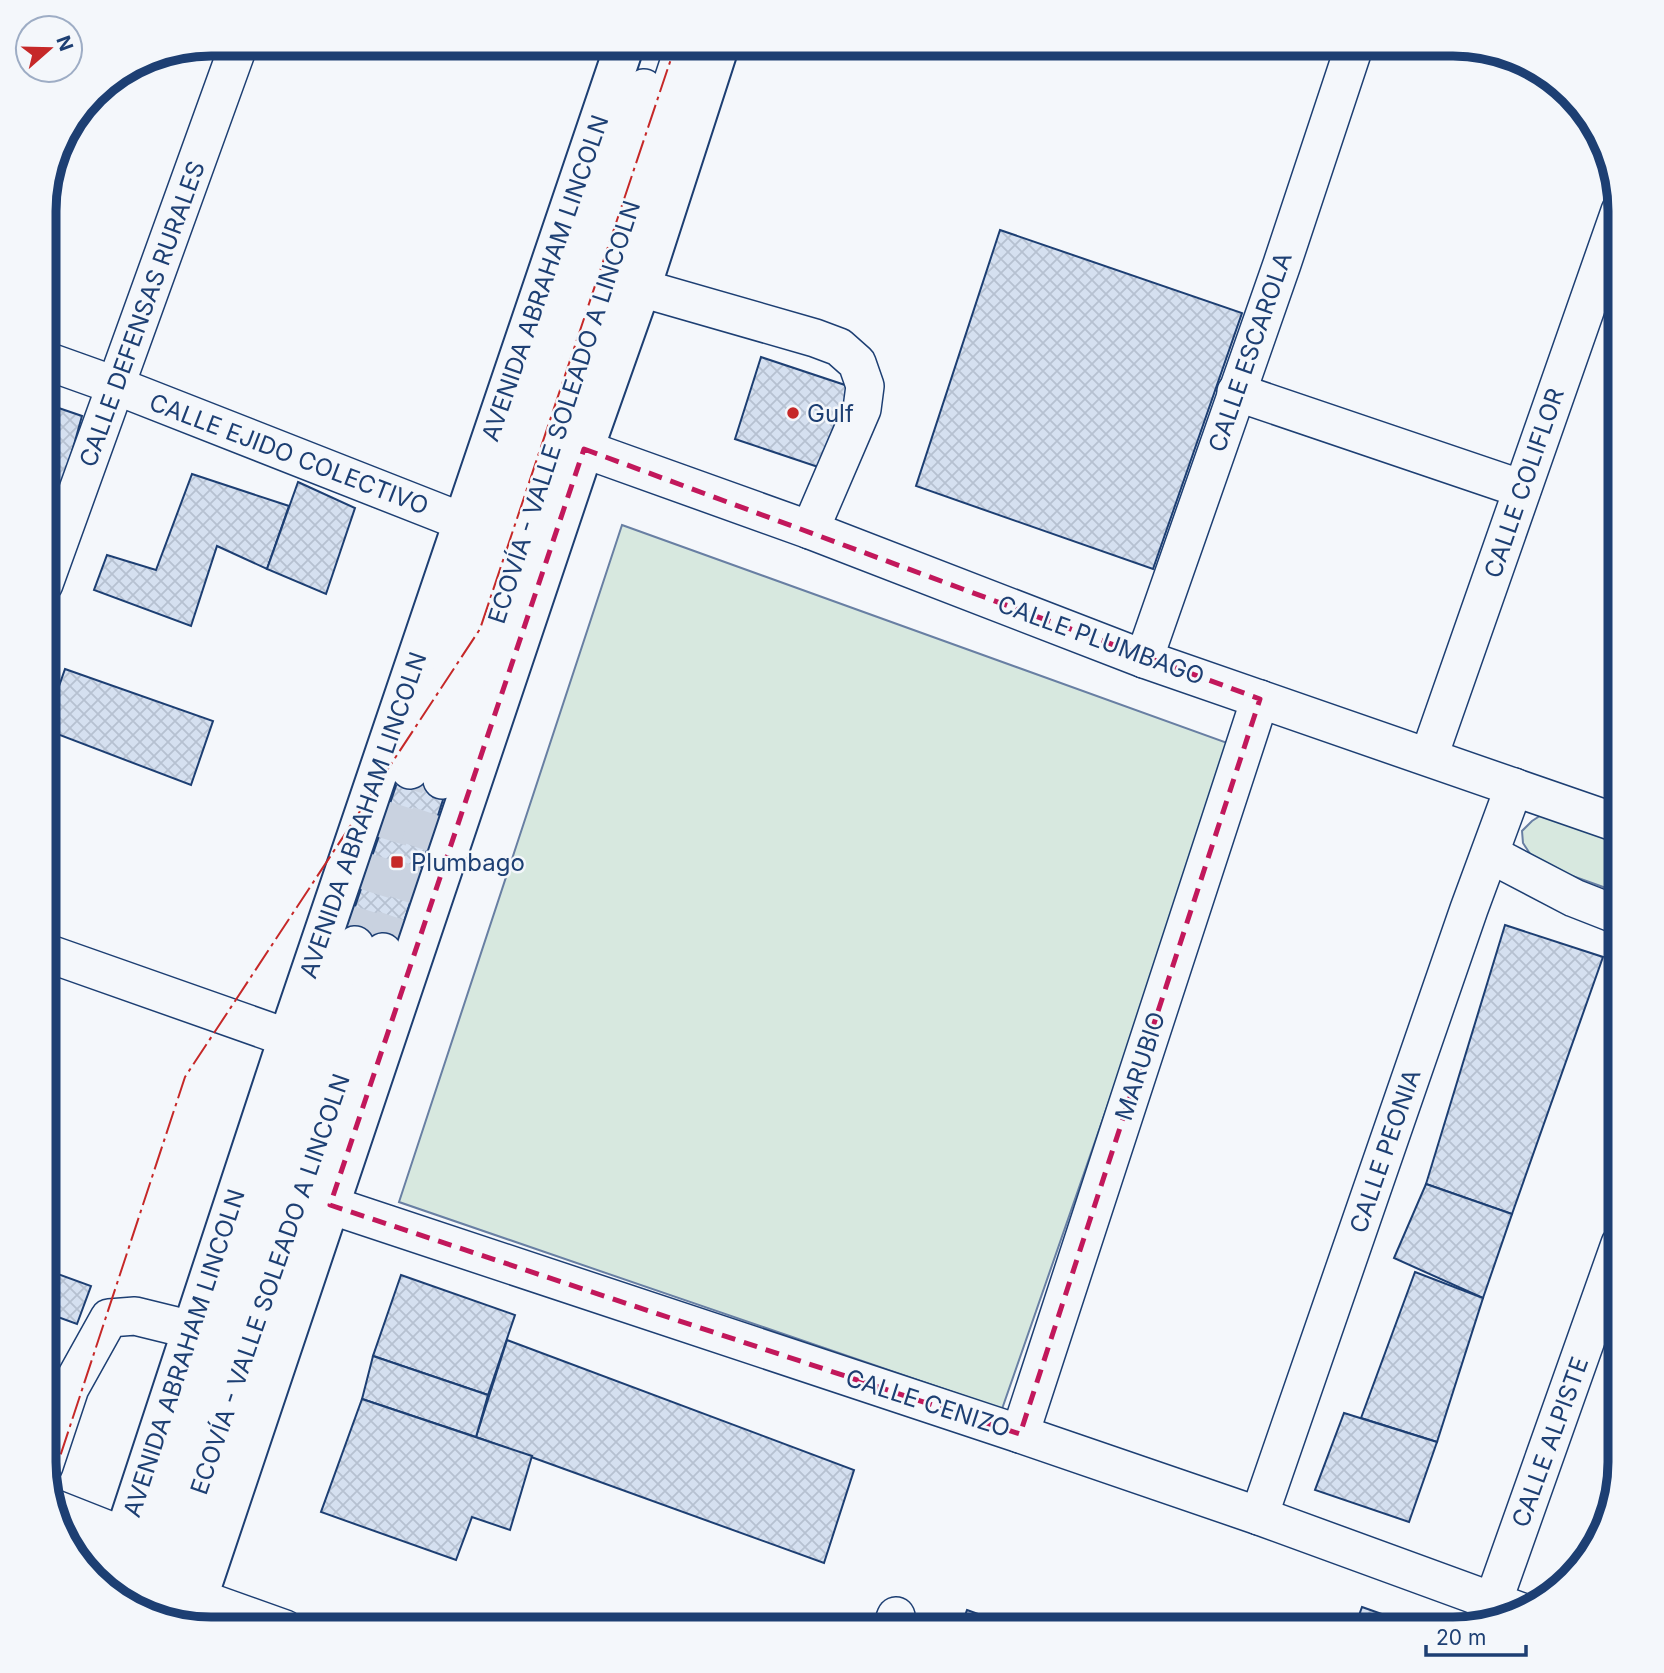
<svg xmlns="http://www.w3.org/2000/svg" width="1664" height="1673" font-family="Inter,sans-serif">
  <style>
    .grass { fill: #d7e8df; stroke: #687fa3; stroke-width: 2 }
    .building { fill: url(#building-cross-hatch); stroke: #1d3f73; stroke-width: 2 }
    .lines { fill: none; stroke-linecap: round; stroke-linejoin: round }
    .minor-tunnel { stroke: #c9d2e0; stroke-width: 37; stroke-dasharray: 37 18; stroke-linecap: butt }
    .minor-casing { stroke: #1d3f73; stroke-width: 40 }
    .major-casing { stroke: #1d3f73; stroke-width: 42 }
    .minor { stroke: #f4f7fb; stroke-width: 37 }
    .major { stroke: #f4f7fb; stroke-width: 38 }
    .power { stroke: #c62828; stroke-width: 2; stroke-dasharray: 24 5 3.5 5; stroke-linecap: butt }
    .marked { fill: none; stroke: #c2185b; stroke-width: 5; stroke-dasharray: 14 9; stroke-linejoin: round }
    .poi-dot { fill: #c62828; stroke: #f4f7fb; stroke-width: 2.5 }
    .labels { text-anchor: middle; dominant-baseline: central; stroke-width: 5; stroke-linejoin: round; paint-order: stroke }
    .street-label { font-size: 24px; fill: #1d3f73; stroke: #f4f7fb }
    .poi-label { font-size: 24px; fill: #1d3f73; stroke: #f4f7fb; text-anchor: start }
    .rim { fill: none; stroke: #1d3f73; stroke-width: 9 }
  </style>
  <defs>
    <pattern id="building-cross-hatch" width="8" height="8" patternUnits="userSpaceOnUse" patternTransform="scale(1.75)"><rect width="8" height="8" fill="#d5e0f0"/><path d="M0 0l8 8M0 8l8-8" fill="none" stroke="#b6c1d1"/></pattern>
  </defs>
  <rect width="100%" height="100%" fill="#f4f7fb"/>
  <!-- grass -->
  <g class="grass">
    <path d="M622 525 1233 745 1002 1409 399 1202Z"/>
    <path d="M1546 812 1620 837V893L1536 863 1523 843 1522 831 1532 821Z"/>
  </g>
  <!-- building -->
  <g class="building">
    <path d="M1000 230 1242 313 1153 569 916 486Z"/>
    <path d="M761 357 851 387 824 469 735 439Z"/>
    <path d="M44 403 82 416 58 502 44 498Z"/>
    <path d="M192 474 289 506 267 569 217 546 191 626 94 590 107 555 156 570Z"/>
    <path d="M298 482 355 508 326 594 267 569Z"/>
    <path d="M65 669 213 721 191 785 44 729Z"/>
    <path d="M402 768 449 781 393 956 343 942Z"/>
    <path d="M1505 925 1603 957 1512 1214 1426 1184Z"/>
    <path d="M1426 1184 1512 1214 1483 1298 1394 1258Z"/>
    <path d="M44 1269 91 1286 77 1324 44 1312Z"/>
    <path d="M1415 1272 1483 1298 1437 1442 1361 1418Z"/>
    <path d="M401 1275 515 1315 488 1395 373 1356Z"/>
    <path d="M507 1340 854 1470 824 1563 476 1437Z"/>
    <path d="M373 1356 488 1395 476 1437 362 1399Z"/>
    <path d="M362 1399 532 1456 510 1530 472 1517 456 1560 321 1512Z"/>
    <path d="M1344 1413 1437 1442 1409 1522 1315 1490Z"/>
    <path d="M1362 1607 1424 1629H1354Z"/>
    <path d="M967 1610 1020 1629H960Z"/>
  </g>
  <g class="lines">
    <!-- minor-tunnel -->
    <g class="minor-tunnel">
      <path d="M355 945 410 770"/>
      <path d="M383 952 442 780"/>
    </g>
    <defs>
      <g id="minor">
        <path d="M641 288 815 338 839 347 857 363 865 386 862 409 810 530"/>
        <path d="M44 360 114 385 463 522"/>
        <path d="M1236 392 1522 489"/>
        <path d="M584 449 810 530 1144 659 1620 824"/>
        <path d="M44 584 239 44"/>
        <path d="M1144 659 1282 264 1355 44"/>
        <path d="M1429 756 1620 211"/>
        <path d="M410 770 644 88"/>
        <path d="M442 780 685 44"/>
        <path d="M1490 854 1574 898 1620 916"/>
        <path d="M44 952 288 1038"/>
        <path d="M330 1205 1020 1434 1259 1516 1522 1612"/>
        <path d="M1020 1434 1260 699"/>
        <path d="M44 1466 70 1388 109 1318 135 1316 192 1330"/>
        <path d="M53 1508 124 1536"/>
        <path d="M1259 1516 1469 909 1514 787"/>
        <path d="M75 1556 114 1568"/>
        <path d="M198 1598 285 1629"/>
        <path d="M1493 1602 1620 1244"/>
        <path d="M128 1605 355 945"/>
        <path d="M156 1616 383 952"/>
        <path d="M891 1629 896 1616"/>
      </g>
      <g id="major">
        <path d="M107 1588 288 1038 625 44"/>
        <path d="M189 1624 584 449 641 288 720 44"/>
      </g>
    </defs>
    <!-- minor casing -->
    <use href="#minor" class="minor-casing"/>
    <!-- major casing -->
    <use href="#major" class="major-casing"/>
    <!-- minor -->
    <use href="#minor" class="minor"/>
    <!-- major -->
    <use href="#major" class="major"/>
    <!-- power -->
    <path class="power" d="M49 1490 185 1077 480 629 676 44"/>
  </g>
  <!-- marked area -->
  <path class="marked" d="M584 449 1260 699 1020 1434 330 1205Z"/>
  <!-- markers -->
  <g class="poi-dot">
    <circle cx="793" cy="413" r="7"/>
    <rect x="390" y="855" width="14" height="14" rx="3.5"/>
  </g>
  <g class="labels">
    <!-- street labels -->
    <g class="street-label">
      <text transform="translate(545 278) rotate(-71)">AVENIDA ABRAHAM LINCOLN</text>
      <text transform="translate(142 314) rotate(-70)">CALLE DEFENSAS RURALES</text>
      <text transform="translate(1250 352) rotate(-71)">CALLE ESCAROLA</text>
      <text transform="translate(564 412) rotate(-72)">ECOVÍA - VALLE SOLEADO A LINCOLN</text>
      <text transform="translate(289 454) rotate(21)">CALLE EJIDO COLECTIVO</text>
      <text transform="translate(1524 483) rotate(-71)">CALLE COLIFLOR</text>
      <text transform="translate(1101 640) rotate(20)">CALLE PLUMBAGO</text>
      <text transform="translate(363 815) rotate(-71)">AVENIDA ABRAHAM LINCOLN</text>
      <text transform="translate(1140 1066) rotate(-72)">MARUBIO</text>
      <text transform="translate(1385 1151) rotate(-71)">CALLE PEONIA</text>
      <text transform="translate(270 1284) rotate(-71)">ECOVÍA - VALLE SOLEADO A LINCOLN</text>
      <text transform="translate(184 1353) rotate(-72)">AVENIDA ABRAHAM LINCOLN</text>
      <text transform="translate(928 1403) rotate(18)">CALLE CENIZO</text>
      <text transform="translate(1550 1442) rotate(-70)">CALLE ALPISTE</text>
    </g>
    <!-- poi labels -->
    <g class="poi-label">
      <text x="807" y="413">Gulf</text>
      <text x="411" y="862">Plumbago</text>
    </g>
  </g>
  <!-- crop -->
  <path d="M0 0H1664V1673H0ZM211 56H1453A155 155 0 0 1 1608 211V1462A155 155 0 0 1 1453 1617H211A155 155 0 0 1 56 1462V211A155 155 0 0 1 211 56Z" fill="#f4f7fb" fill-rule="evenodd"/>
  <path class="rim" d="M211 56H1453A155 155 0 0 1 1608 211V1462A155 155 0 0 1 1453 1617H211A155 155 0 0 1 56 1462V211A155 155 0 0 1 211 56Z"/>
  <!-- north arrow -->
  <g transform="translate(49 49) rotate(70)"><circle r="33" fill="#f4f7fb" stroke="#9eadc5" stroke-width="2"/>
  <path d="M0-5L12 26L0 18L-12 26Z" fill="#c62828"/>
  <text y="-10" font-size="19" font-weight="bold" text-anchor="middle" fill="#1d3f73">N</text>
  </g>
  <!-- scale -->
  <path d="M1426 1645v10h100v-10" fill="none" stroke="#1d3f73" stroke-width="3.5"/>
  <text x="1436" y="1645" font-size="21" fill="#1d3f73" stroke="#f4f7fb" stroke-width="5" paint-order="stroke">20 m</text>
</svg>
